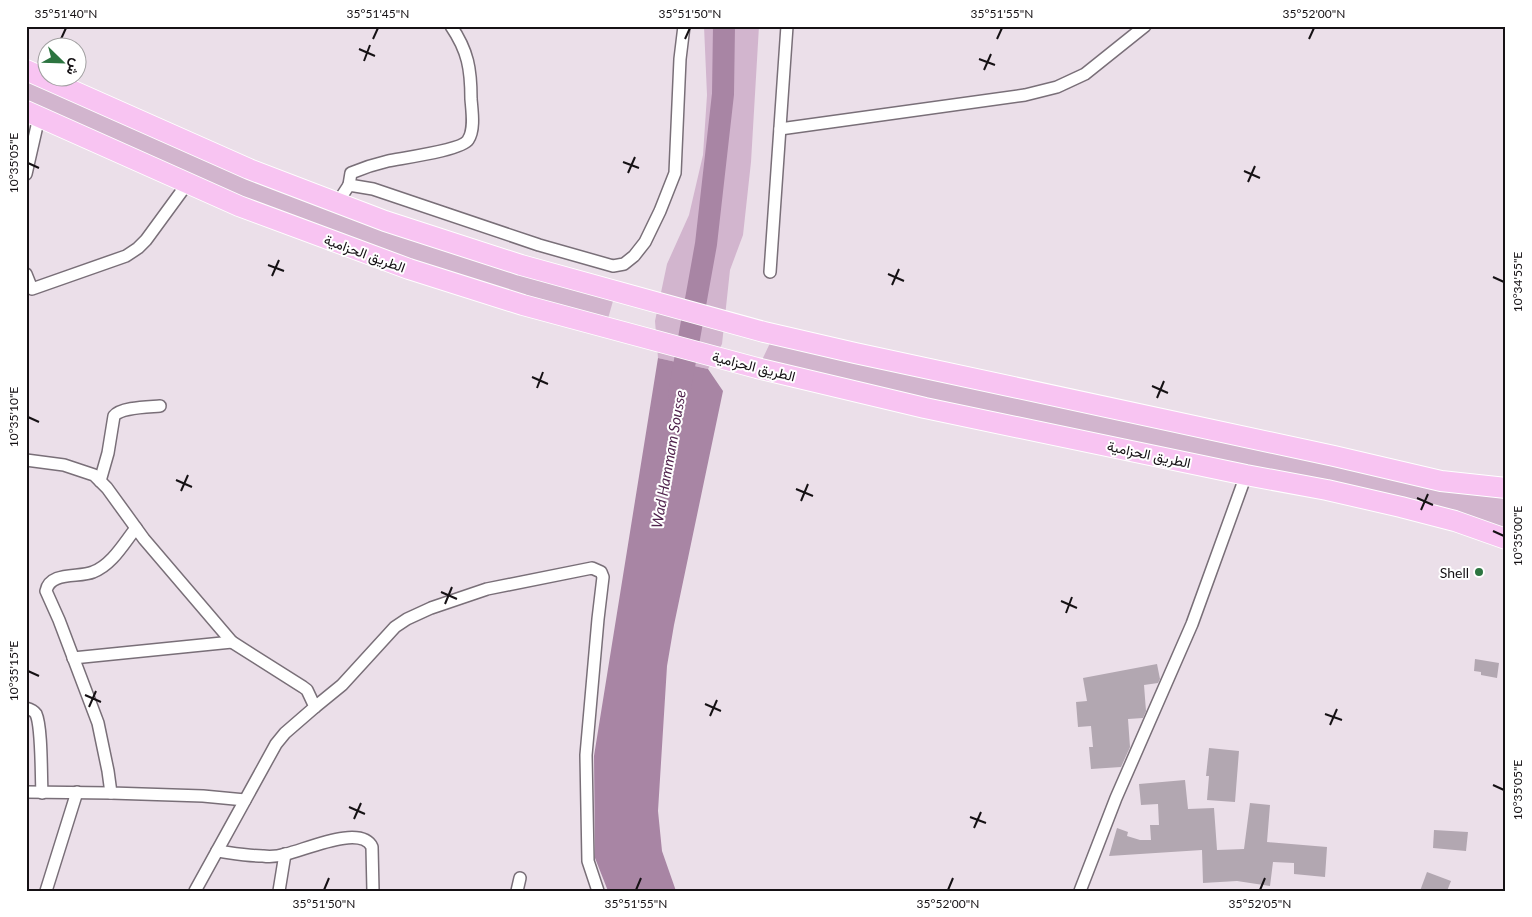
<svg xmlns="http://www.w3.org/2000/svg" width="1532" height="917" font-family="Lato,Vazirmatn,sans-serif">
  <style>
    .green { fill: #d2b5ce }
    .water { fill: #a885a4 }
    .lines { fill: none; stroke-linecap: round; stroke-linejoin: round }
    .river { stroke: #a885a4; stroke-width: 22 }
    .building { fill: #b2a7b1 }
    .street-casing { stroke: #796f78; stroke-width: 14 }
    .highway-casing { stroke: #fff; stroke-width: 22 }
    .street { stroke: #fff; stroke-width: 11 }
    .highway { stroke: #f8c4f2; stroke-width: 20 }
    .ticks { fill: none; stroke: #151114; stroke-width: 2 }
    .poi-dot { fill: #2c7440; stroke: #fff; stroke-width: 2 }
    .labels { text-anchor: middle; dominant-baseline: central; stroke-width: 4; stroke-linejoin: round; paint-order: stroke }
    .street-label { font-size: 14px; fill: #151114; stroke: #fff }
    .poi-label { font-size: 14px; fill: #151114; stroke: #fff; text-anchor: end }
    .water-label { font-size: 15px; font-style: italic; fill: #52254f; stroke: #fff }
    .neatline { fill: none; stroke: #151114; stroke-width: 2 }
    .ticks-label { font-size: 12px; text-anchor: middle; fill: #151114 }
  </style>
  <rect width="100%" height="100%" fill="#ebdfe9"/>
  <!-- green -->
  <g class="green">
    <path d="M704 26H759L751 162 743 235 730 270 722 344 708 369 658 358 655 321 667 264 689 215 703 155 707 95Z"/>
    <path d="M26 77 613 301 607 322 421 265 232 194 26 102Z"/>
    <path d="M771 341 1506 495V531L761 362Z"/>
  </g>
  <!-- water -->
  <path class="water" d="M658 358 708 369 723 391 674 625 667 666 658 811 662 851 676 891H608L595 858 594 756Z"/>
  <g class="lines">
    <!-- river -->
    <path class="river" d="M679 394 706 244 723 94 724 26"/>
  </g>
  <!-- building -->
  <g class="building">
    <path d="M1475 659 1499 663 1497 678 1481 675V672L1474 671Z"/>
    <path d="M1157 664 1160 679 1158 683 1144 685 1146 711 1143 718 1128 719 1130 747 1121 767 1091 769 1089 747H1093L1091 726 1078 727 1076 702 1087 701 1083 678Z"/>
    <path d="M1209 748 1239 751 1235 802 1207 800 1209 776H1206Z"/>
    <path d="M1185 780 1188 809 1214 808 1217 850 1244 849 1250 803 1270 805 1267 842 1327 847 1325 877 1294 874V863L1273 862 1270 886 1237 881 1203 883 1202 850 1109 856 1117 828 1128 832 1127 836 1140 840H1151L1150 825H1159L1158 804 1141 805 1139 784Z"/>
    <path d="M1434 830 1468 832 1466 851 1433 848Z"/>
    <path d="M1427 872 1451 881 1447 891H1420Z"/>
  </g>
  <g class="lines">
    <defs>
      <g id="street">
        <path d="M780 129 1025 95 1057 87 1085 74 1145 26"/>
        <path d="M26 174 39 117"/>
        <path d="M349 185 351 173C363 168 375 164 388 161 402 158 462 150 468 140 475 130 472 111 471 99 471 69 468 51 451 26"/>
        <path d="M338 202 349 185 373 189 539 245 613 266 624 264 634 256 645 242 660 211 675 173 680 59 684 26"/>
        <path d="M770 272 787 26"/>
        <path d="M26 274 32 289 126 256 138 248 146 240 187 184"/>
        <path d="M26 460 64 465 94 475 107 488 144 539 232 642 303 687 307 690 315 707 285 733 276 744 195 891"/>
        <path d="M100 481 108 453 114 416C121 407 149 407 160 406"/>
        <path d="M136 528C124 543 112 565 93 572 79 578 50 571 46 591L59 620 98 723 108 771 111 793 203 796 245 800"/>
        <path d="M73 658 232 642"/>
        <path d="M315 707 342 685 395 627 407 619 431 608 487 589 592 568 601 572 603 577 598 619 586 755 588 861 598 891"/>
        <path d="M26 708C30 709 34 711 36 714 42 727 41 776 42 793"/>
        <path d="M26 792 111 793"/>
        <path d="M217 851C232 853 248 856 263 856 270 857 279 856 286 854 305 850 361 824 372 847L373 891"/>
        <path d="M46 891 77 792"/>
        <path d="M279 891 285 854"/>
        <path d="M517 891 520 878"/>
        <path d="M1080 891 1116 798 1192 624 1246 475"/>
      </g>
      <g id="highway">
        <path d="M26 70 249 169 385 221 521 265 764 332 855 353 1334 456 1441 481 1506 488"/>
        <path d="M26 111 239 206 409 269 523 305 757 368 925 408 1246 475 1327 490 1401 507 1455 521 1506 539"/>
      </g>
    </defs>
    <!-- street casing -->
    <use href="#street" class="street-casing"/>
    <!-- highway casing -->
    <use href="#highway" class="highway-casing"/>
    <!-- street -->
    <use href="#street" class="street"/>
    <!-- highway -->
    <use href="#highway" class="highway"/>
  </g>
  <!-- ticks -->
  <path class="ticks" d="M61 39 66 28M373 39 378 28M685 39 690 28M997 39 1002 28M1309 39 1314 28M359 49 375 56M979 59 995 65M364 61 370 45M984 70 991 54M623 162 639 168M28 163 39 168M1244 171 1260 178M628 173 635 157M1248 182 1255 166M268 265 284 271M888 274 904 281M272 276 279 260M1493 277 1504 282M892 285 899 269M532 377 548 384M1152 386 1168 393M537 388 543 372M1157 398 1164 381M28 417 39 422M176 480 192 487M796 489 813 496M181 491 188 475M1417 498 1433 505M801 501 808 484M1421 510 1428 494M1493 531 1504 536M441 592 457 599M1061 601 1077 608M445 604 452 587M1066 613 1072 597M28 671 39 676M85 695 101 702M705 704 721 711M89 707 96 691M1325 714 1342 720M710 716 717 700M1330 725 1337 709M1493 785 1504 790M349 807 365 814M970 817 986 823M354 819 361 803M974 828 981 812M324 890 329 878M636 890 641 878M948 890 953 878M1260 890 1265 878"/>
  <!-- markers -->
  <circle class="poi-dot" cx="1479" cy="572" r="5"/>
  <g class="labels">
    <!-- street labels -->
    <g class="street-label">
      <text transform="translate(365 253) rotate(20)">الطريق الحزامية</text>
      <text transform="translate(754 366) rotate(14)">الطريق الحزامية</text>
      <text transform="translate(1149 454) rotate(12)">الطريق الحزامية</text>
    </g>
    <!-- poi labels -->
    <g class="poi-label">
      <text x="1469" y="572">Shell</text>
    </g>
    <!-- water labels -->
    <g class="water-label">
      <text transform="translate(668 459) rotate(-80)">Wad Hammam Sousse</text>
    </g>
  </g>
  <!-- border -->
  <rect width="1532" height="917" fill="none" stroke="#ffffff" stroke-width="55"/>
  <!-- north arrow -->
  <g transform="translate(62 62) rotate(113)"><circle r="24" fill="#ffffff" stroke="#a1a0a1"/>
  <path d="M0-4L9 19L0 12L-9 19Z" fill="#2c7440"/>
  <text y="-8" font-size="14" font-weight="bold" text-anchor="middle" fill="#151114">ش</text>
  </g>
  <rect x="28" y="28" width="1476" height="862" class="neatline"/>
  <g class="ticks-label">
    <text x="66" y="18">35°51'40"N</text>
    <text x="378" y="18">35°51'45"N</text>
    <text x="690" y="18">35°51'50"N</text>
    <text x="1002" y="18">35°51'55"N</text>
    <text x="1314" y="18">35°52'00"N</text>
    <text transform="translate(14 163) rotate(-90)" y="4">10°35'05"E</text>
    <text transform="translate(1518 282) rotate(-90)" y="4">10°34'55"E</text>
    <text transform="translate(14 417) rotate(-90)" y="4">10°35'10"E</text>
    <text transform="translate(1518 536) rotate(-90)" y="4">10°35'00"E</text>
    <text transform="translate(14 671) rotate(-90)" y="4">10°35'15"E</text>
    <text transform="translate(1518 790) rotate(-90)" y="4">10°35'05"E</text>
    <text x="324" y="908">35°51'50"N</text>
    <text x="636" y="908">35°51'55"N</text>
    <text x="948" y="908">35°52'00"N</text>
    <text x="1260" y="908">35°52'05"N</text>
  </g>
</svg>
